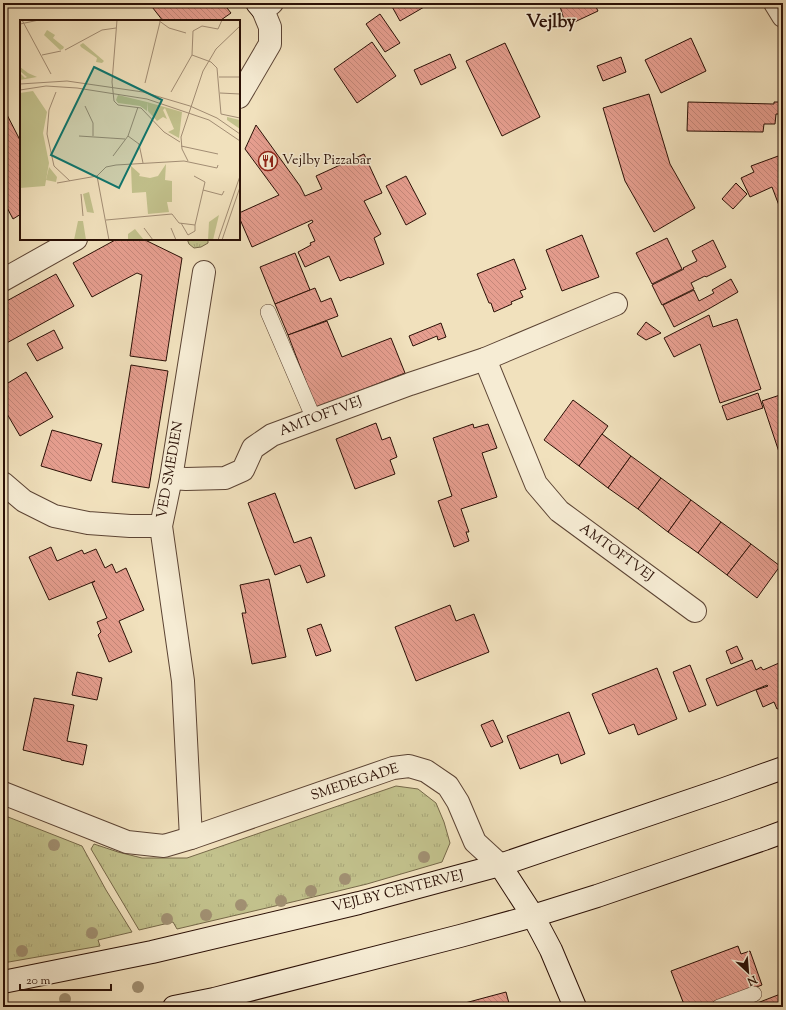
<svg xmlns="http://www.w3.org/2000/svg" width="786" height="1010" font-family="'Sorts Mill Goudy',serif">
  <style>
    .grass { fill: url(#grass-tufts); stroke: #766849 }
    .building { fill: url(#building-back-hatch); stroke: #2b1006 }
    .lines { fill: none; stroke-linecap: round; stroke-linejoin: round }
    .lane-casing { stroke: #5c4434; stroke-width: 16 }
    .street-casing { stroke: #5c4434; stroke-width: 24 }
    .secondary-casing { stroke: #2b1006; stroke-width: 24 }
    .lane { stroke: #f6ecd4; stroke-width: 15 }
    .street { stroke: #f6ecd4; stroke-width: 22 }
    .secondary { stroke: #f6ecd4; stroke-width: 22 }
    .tree { fill: #a19072 }
    .labels { text-anchor: middle; dominant-baseline: central; stroke-width: 3; stroke-linejoin: round; paint-order: stroke }
    .poi-label { font-size: 14px; fill: #2b1006; stroke: #f6ecd4; text-anchor: start }
    .street-label { font-size: 14px; fill: #2b1006; stroke: #f6ecd4 }
    .district-label { font-size: 18px; font-weight: bold; fill: #2b1006; stroke: #f6ecd4 }
    .inset-road { fill: none; stroke: #a28d74; stroke-width: 1 }
    .view { fill: #0f766e; fill-opacity: 0.15; stroke: #0f766e; stroke-width: 2 }
    .inset-edge { fill: none; stroke: #2b1006; stroke-width: 2 }
  </style>
  <defs>
    <pattern id="grass-tufts" width="24" height="20" patternUnits="userSpaceOnUse"><rect width="24" height="20" fill="#c2c18c"/><path d="M3 7l-1-3M5 7V3M7 7l1-3M15 17l-1-3M17 17v-4M19 17l1-3" fill="none" stroke="#a7a577"/></pattern>
    <pattern id="building-back-hatch" width="6" height="6" patternUnits="userSpaceOnUse"><rect width="6" height="6" fill="#e69e8f"/><path d="M-1 5l2 2M0 0l6 6M5-1l2 2" fill="none" stroke="#c5877a"/></pattern>
  </defs>
  <rect width="100%" height="100%" fill="#f1e1bd"/>
  <filter id="stains"><feTurbulence type="fractalNoise" baseFrequency=".005" numOctaves="4"/><feColorMatrix values="0 0 0 0 .2 0 0 0 0 .09 0 0 0 0 .02 0 0 0 .5 -.17"/></filter>
  <radialGradient id="worn" r=".72"><stop offset=".6" stop-color="#630" stop-opacity="0"/><stop offset="1" stop-color="#630" stop-opacity=".3"/></radialGradient>
  <!-- grass -->
  <g class="grass">
    <path d="M187 239H208V243L201 247 194 248 189 244Z"/>
    <path d="M396 786 418 789 436 803 444 822 450 843 442 862 367 884 305 899 177 929 173 922 139 930 91 849 94 844 118 852 142 858H187Z"/>
    <path d="M3 815 82 846 106 890 132 932 98 940 100 946 3 963Z"/>
  </g>
  <!-- building -->
  <g class="building">
    <path d="M149 3H207L211 8 218 3H223L231 13 221 20V21H163Z"/>
    <path d="M390 3H431L400 21Z"/>
    <path d="M559 3H594L598 11 566 26Z"/>
    <path d="M380 14 400 43 385 52 366 24Z"/>
    <path d="M691 38 706 71 661 93 645 60Z"/>
    <path d="M372 42 396 76 357 103 334 69Z"/>
    <path d="M505 43 540 117 502 136 466 61Z"/>
    <path d="M450 54 456 68 421 85 414 70Z"/>
    <path d="M621 57 626 72 603 81 597 66Z"/>
    <path d="M649 94 670 164 695 208 654 232 625 181 603 108Z"/>
    <path d="M688 102 774 104V102H783V114H776L775 124H764L763 132 687 131Z"/>
    <path d="M3 107 21 142V214L13 219 3 200Z"/>
    <path d="M256 125 300 186 305 196 322 189 316 176 364 154 382 193 364 201 381 234 374 238 384 264 350 278 349 277 340 281 329 256 305 267 298 252 311 245 310 243 315 241 308 225 313 222 312 220 252 247 239 217V213L279 195 245 149Z"/>
    <path d="M781 155 783 160V216L772 187 750 197 741 178 754 172 751 166Z"/>
    <path d="M406 176 426 214 406 225 386 186Z"/>
    <path d="M736 183 747 194 733 209 722 199Z"/>
    <path d="M582 235 599 277 562 291 546 250Z"/>
    <path d="M667 238 682 269 652 284 636 253Z"/>
    <path d="M117 239H143L182 258 166 361 130 356 142 275 137 273 92 297 73 263Z"/>
    <path d="M713 240 726 267 706 277 705 276 691 283 694 289 662 305 652 285 684 269 683 268 697 261 692 251Z"/>
    <path d="M295 253 310 290 275 304 260 267Z"/>
    <path d="M514 259 526 289 520 291 523 297 511 302 512 304 494 312 491 303H489L477 274Z"/>
    <path d="M56 274 74 306 3 345V303Z"/>
    <path d="M731 279 738 292 705 311 674 327 663 305 694 290 699 301 714 293 712 290Z"/>
    <path d="M315 288 321 302 331 298 338 316 288 335 275 304Z"/>
    <path d="M709 315 713 327 737 319 761 389 720 403 700 344 674 357 664 338Z"/>
    <path d="M327 321 342 357 391 338 405 373 316 408 288 335Z"/>
    <path d="M646 322 661 333 646 340 637 334Z"/>
    <path d="M441 323 446 337 438 340 437 336 413 346 409 336Z"/>
    <path d="M54 330 63 348 37 361 27 344Z"/>
    <path d="M131 365 168 371 149 488 112 482Z"/>
    <path d="M26 372 53 417 20 436 3 407V386Z"/>
    <path d="M758 393 763 408 727 420 722 406Z"/>
    <path d="M783 394V464L762 401Z"/>
    <path d="M573 400 608 426 579 466 544 440Z"/>
    <path d="M376 423 382 440 390 437 397 457 390 460 395 474 355 489 336 439Z"/>
    <path d="M473 424 474 428 488 424 497 448 482 453 497 497 461 509 469 532H466L469 541 454 547 438 501 452 496 433 438Z"/>
    <path d="M52 430 102 444 91 481 41 466Z"/>
    <path d="M602 434 631 456 608 488 579 466Z"/>
    <path d="M631 456 661 478 638 509 608 488Z"/>
    <path d="M661 478 691 500 668 532 638 509Z"/>
    <path d="M275 493 294 543 311 537 325 576 307 583 300 565 275 575 248 503Z"/>
    <path d="M691 500 721 522 698 553 668 532Z"/>
    <path d="M721 522 751 544 727 575 698 553Z"/>
    <path d="M751 544 780 566 757 598 727 575Z"/>
    <path d="M51 547 57 561 82 550 84 554 96 549 105 568 112 564 116 573 126 568 144 610 119 621 132 652 109 662 98 635 101 632 97 622 107 618 92 583 95 581 49 600 29 557Z"/>
    <path d="M269 579 286 657 252 664 242 613H246L240 585Z"/>
    <path d="M450 605 456 621 474 614 489 652 416 681 395 627Z"/>
    <path d="M321 624 331 651 316 656 307 629Z"/>
    <path d="M737 646 743 659 731 664 726 651Z"/>
    <path d="M752 660 756 670 761 667 763 670 779 663 780 667 783 665V707L777 709 774 702 763 707 756 690 768 686 767 685 717 706 706 679Z"/>
    <path d="M690 665 706 705 689 712 673 672Z"/>
    <path d="M657 668 677 719 638 735 634 724 609 734 592 694Z"/>
    <path d="M77 672 102 678 97 700 72 695Z"/>
    <path d="M34 698 74 705 67 741 87 745 83 765 61 760V759L23 750Z"/>
    <path d="M569 712 585 754 561 764 558 754 520 769 507 736Z"/>
    <path d="M493 720 503 742 491 747 481 725Z"/>
    <path d="M738 946 741 954 750 951 762 985 703 1007H685L671 971Z"/>
    <path d="M506 992 510 1007H450Z"/>
    <path d="M783 993V1007H747Z"/>
  </g>
  <g class="lines">
    <defs>
      <g id="lane">
        <path d="M268 312 314 419"/>
        <path d="M719 1007 754 994"/>
      </g>
      <g id="street">
        <path d="M775 3 783 16"/>
        <path d="M239 97 270 44V27L263 10 272 3"/>
        <path d="M3 280 76 239"/>
        <path d="M485 359 536 484 559 511 695 611"/>
        <path d="M171 478 186 479 225 478 243 470 253 448 272 435 410 384 485 359 616 304"/>
        <path d="M3 483 24 501 54 516 88 523 130 526H161"/>
        <path d="M3 793 127 842 164 846 191 838 393 768 409 766 426 771 448 786 458 802 475 842 500 865"/>
        <path d="M191 838 183 681 161 526 171 478 204 272"/>
      </g>
      <g id="secondary">
        <path d="M257 3 263 10"/>
        <path d="M500 865 533 916 551 950 575 1007"/>
        <path d="M3 982 152 952 359 903 500 865 724 789 783 768"/>
        <path d="M174 1007 214 999 460 936 533 916 597 896 764 839 783 832"/>
      </g>
    </defs>
    <!-- lane casing -->
    <use href="#lane" class="lane-casing"/>
    <!-- street casing -->
    <use href="#street" class="street-casing"/>
    <!-- secondary casing -->
    <use href="#secondary" class="secondary-casing"/>
    <!-- lane -->
    <use href="#lane" class="lane"/>
    <!-- street -->
    <use href="#street" class="street"/>
    <!-- secondary -->
    <use href="#secondary" class="secondary"/>
  </g>
  <!-- trees -->
  <g class="tree">
    <circle cx="54" cy="845" r="6"/>
    <circle cx="424" cy="857" r="6"/>
    <circle cx="345" cy="879" r="6"/>
    <circle cx="311" cy="891" r="6"/>
    <circle cx="281" cy="901" r="6"/>
    <circle cx="241" cy="905" r="6"/>
    <circle cx="206" cy="915" r="6"/>
    <circle cx="167" cy="919" r="6"/>
    <circle cx="92" cy="933" r="6"/>
    <circle cx="22" cy="951" r="6"/>
    <circle cx="138" cy="987" r="6"/>
    <circle cx="65" cy="999" r="6"/>
  </g>
  <!-- icons -->
  <defs>
    <symbol id="restaurant-ring" viewBox="-11 -11 22 22"><circle r="9.5" fill="#f6ecd4" stroke="#8f2418" stroke-width="1.5"/><path d="M-5-6h1v4h1v-4h1v4h1v-4h1v5L-1.5 .5V6h-2V.5L-5-1ZM5-6V6H3V1.5H1.5Q1.5-4 5-6Z" fill="#8f2418"/></symbol>
  </defs>
  <g fill-rule="evenodd">
    <use href="#restaurant-ring" x="257" y="150" width="22" height="22"/>
  </g>
  <g class="labels">
    <!-- poi labels -->
    <g class="poi-label">
      <text x="282" y="161">Vejlby Pizzabar</text>
    </g>
    <!-- street labels -->
    <g class="street-label">
      <text transform="translate(321 417) rotate(-21)">AMTOFTVEJ</text>
      <text transform="translate(171 470) rotate(-80)">VED SMEDIEN</text>
      <text transform="translate(616 553) rotate(36)">AMTOFTVEJ</text>
      <text transform="translate(355 783) rotate(-18)">SMEDEGADE</text>
      <text transform="translate(398 892) rotate(-14)">VEJLBY CENTERVEJ</text>
    </g>
    <!-- district labels -->
    <g class="district-label">
      <text x="551" y="23">Vejlby</text>
    </g>
  </g>
  <!-- overview -->
  <g transform="translate(20 20)">
    <rect width="220" height="220" fill="#f1e1bd"/>
    <path d="M27 10 35 15 33 18 44 27 43 29 40 30 24 15ZM63 23 84 41 82 43 76 42 77 38 61 27 60 25ZM0 47 8 53 17 57 0 60V53L5 58 7 57 0 51ZM98 75 127 82V91L120 86 98 83 96 80ZM127 82 162 92 159 118 148 112 154 109 145 88 143 90 147 99 143 97 137 101 128 91ZM207 97 220 100V109L207 100ZM146 144 145 160 152 161V182H147L149 192 128 194 126 172 112 173 111 146 120 154 119 156 130 158 138 156ZM29 147 37 157 36 162 26 160ZM69 172 74 193 67 192 63 174ZM58 201H63L66 220H54ZM115 209 124 220H108V214Z" fill="#c2c18c"/>
    <path d="M199 195 193 220H188L189 202Z" fill="#c2c18c"/>
    <path d="M13 71 27 92 23 113 29 143 25 166 0 168V73Z" fill="#c2c18c"/>
    <path class="inset-road" d="M2 0 31 54M97 0 92 62 94 81 98 85 121 88 144 112 160 122M138 0 149 8 166 13M0 4 19 0M45 30 82 10 96 8M22 35 41 31M172 35 173 11 182 6 198 9 202 0M199 57H220M125 63 140 2M0 64 47 61 123 72 170 86 197 98 220 114M0 70 26 66 57 68 127 79 189 100 220 121M36 72 29 90 27 114 34 146 50 161M151 72 172 35 191 42 197 48 201 94 220 98M200 73 220 74M65 86 73 103V116M59 116 105 119M108 116 119 124 123 143M161 126 198 134M93 136 108 116 118 87M168 141 162 129 161 117 183 51 196 29 220 6M77 156 89 220M37 163 77 156 86 147 96 145 164 141 197 148 198 145M183 170 202 175 204 171M61 174 63 196M86 200 152 194 159 203 175 205 185 162 174 156M161 203 168 215 175 211V205M124 208 133 220M151 208 156 220M198 220 220 156M202 220 220 167"/>
    <path class="view" d="M74 47 142 80 99 168 31 135Z"/>
    <rect width="220" height="220" class="inset-edge"/>
  </g>
  <!-- margin -->
  <rect width="786" height="1010" fill="none" stroke="#f1e1bd" stroke-width="16"/>
  <rect x="4" y="4" width="778" height="1002" fill="none" stroke="#2b1006" stroke-width="2"/>
  <rect x="8" y="8" width="770" height="994" fill="none" stroke="#2b1006"/>
  <!-- north arrow -->
  <g transform="translate(748 972) rotate(154)" stroke="#f6ecd4" stroke-width="3" paint-order="stroke">
  <path d="M0-3L7 15L0 10L-7 15Z" fill="#2b1006"/>
  <text y="-6" font-size="11" font-weight="bold" text-anchor="middle" fill="#2b1006">N</text>
  </g>
  <!-- scale -->
  <path d="M20 984v6h91v-6" fill="none" stroke="#2b1006" stroke-width="2"/>
  <text x="26" y="984" font-size="12" fill="#2b1006" stroke="#f6ecd4" stroke-width="3" paint-order="stroke">20 m</text>
  <rect width="100%" height="100%" filter="url(#stains)"/>
  <rect width="100%" height="100%" fill="url(#worn)"/>
</svg>
